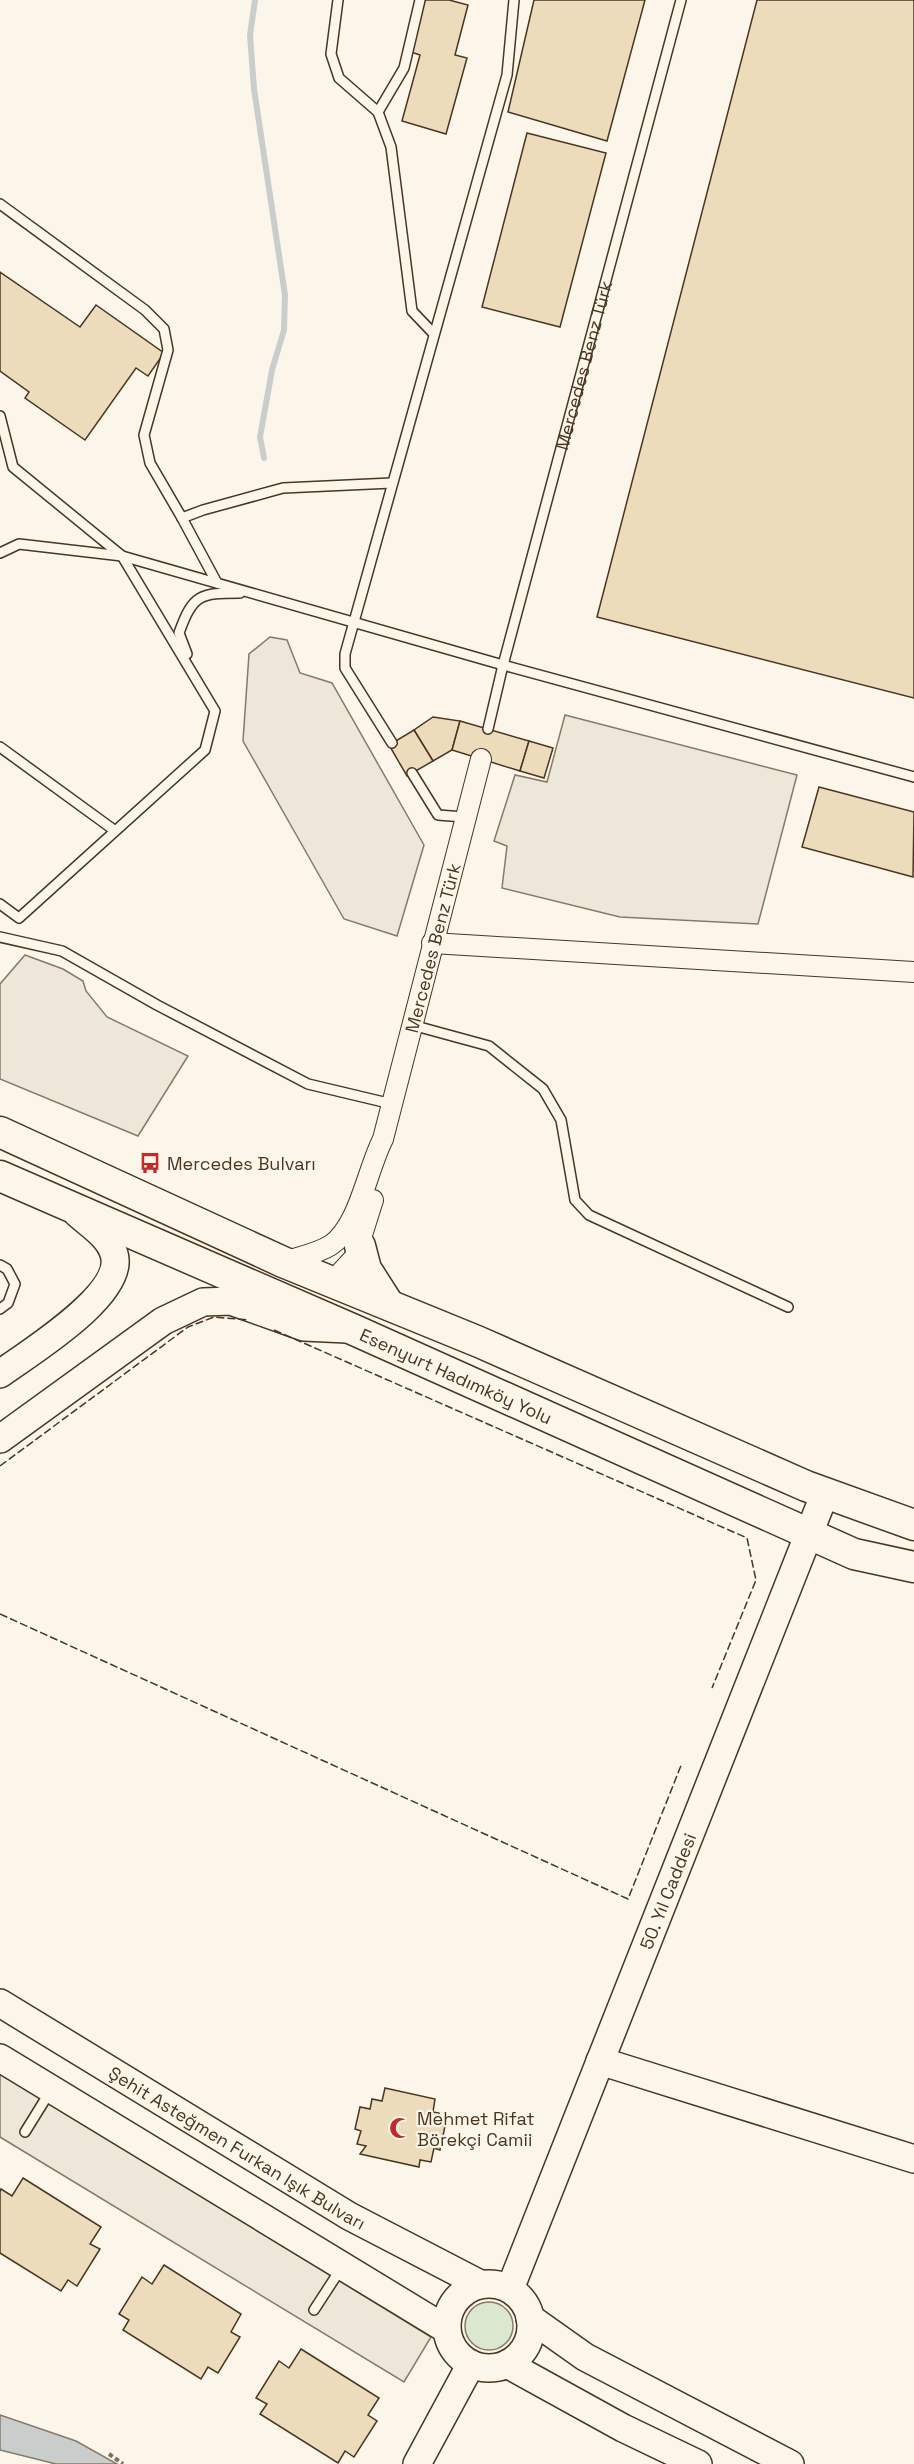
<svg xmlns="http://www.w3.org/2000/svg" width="914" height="2464" font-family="'Space Grotesk',sans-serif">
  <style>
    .green { fill: #dce7d0; stroke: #887966; stroke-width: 1.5 }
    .parking { fill: #ede7d9; stroke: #887966; stroke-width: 1.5 }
    .water { fill: #c9cecd; stroke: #887966; stroke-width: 1.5 }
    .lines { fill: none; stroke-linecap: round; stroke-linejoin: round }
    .stream { stroke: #c9cecd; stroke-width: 6 }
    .building { fill: #ecdcbc; stroke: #4a3520; stroke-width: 1.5 }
    .lane-casing { stroke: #4a3520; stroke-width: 12 }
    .street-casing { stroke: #4a3520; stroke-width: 22 }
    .secondary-casing { stroke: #4a3520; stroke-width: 30 }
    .primary-casing { stroke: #4a3520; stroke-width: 33 }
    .path { stroke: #7f6f5c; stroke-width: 4; stroke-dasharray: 4.5 3; stroke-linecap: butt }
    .lane { stroke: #fbf6e9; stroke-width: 9 }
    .street { stroke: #fbf6e9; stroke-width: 20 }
    .secondary { stroke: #fbf6e9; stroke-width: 27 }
    .primary { stroke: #fbf6e9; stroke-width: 30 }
    .fence { stroke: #4a3520; stroke-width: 1.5; stroke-dasharray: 8 3; stroke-linecap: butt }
    .labels { text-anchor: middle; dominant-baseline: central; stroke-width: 4.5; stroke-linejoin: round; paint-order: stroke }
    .street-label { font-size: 18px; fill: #4a3520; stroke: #fbf6e9 }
    .poi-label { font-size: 18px; fill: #4a3520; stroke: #fbf6e9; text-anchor: start }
  </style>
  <rect width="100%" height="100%" fill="#fbf6e9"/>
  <!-- green -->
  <circle class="green" cx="489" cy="2326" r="24"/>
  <!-- parking -->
  <g class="parking">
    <path d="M270 637 287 640 300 673 332 683 424 845 397 936 344 919 243 741 249 654Z"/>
    <path d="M565 715 797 775 758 924 620 917 502 888 507 846 494 841 515 775 547 782Z"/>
    <path d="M25 955 63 969 83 981 86 991 107 1017 188 1056 138 1136 0 1079V984Z"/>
    <path d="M0 2073 431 2337 404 2382 0 2137Z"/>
  </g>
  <!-- water -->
  <path class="water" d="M0 2415 76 2441 117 2464H56L0 2450Z"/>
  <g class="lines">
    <!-- stream -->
    <path class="stream" d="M255 0 250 35 254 89 285 295 284 330 272 370 260 437 264 458"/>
  </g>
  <!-- building -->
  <g class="building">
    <path d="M425 0H449L468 5 455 55 467 58 446 134 402 121 420 55 411 52Z"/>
    <path d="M534 0H645L607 141 508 112Z"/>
    <path d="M757 0H914V698L597 617Z"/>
    <path d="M527 133 606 153 560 327 482 307Z"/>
    <path d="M0 272 80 327 96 305 164 353 148 376 136 368 85 440 25 398 29 392 0 371Z"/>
    <path d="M433 717 460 721 452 750 433 761 414 730Z"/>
    <path d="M460 721 529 741 520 771 452 750Z"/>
    <path d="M414 730 433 761 407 776 389 745Z"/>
    <path d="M529 741 553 748 544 778 520 771Z"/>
    <path d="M819 787 914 812 913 877 802 847Z"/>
    <path d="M385 2088 435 2099 433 2112 439 2113 437 2124 445 2126 440 2150 434 2148 431 2162 420 2160 419 2167 360 2154 366 2146 357 2144 361 2131 355 2129 360 2107 370 2109 372 2099 382 2101Z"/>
    <path d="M23 2178 101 2227 90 2244 100 2249 77 2286 68 2280 61 2291 0 2253V2192L1 2189 12 2196Z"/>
    <path d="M164 2265 241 2314 231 2332 240 2337 218 2373 208 2367 201 2379 123 2330 129 2320 119 2314 142 2277 152 2284Z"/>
    <path d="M301 2349 379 2398 368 2415 377 2421 354 2457 345 2451 338 2463 260 2414 267 2404 256 2398 279 2361 289 2368Z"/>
  </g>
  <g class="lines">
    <defs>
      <g id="lane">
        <path d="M338 0 331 54 339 78 378 112 391 147 412 311 434 334"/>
        <path d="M378 112 404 68 420 0"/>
        <path d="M0 204 145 310 164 329 168 350 144 435 150 463 182 518 203 510 283 488 392 483"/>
        <path d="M0 416 13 467 122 556 215 711 205 750 19 918 0 904"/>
        <path d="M182 518 217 583"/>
        <path d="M0 553 19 544 122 556 503 665 914 777"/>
        <path d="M187 654 179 633C193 594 200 593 240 593"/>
        <path id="s1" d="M488 729 503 665 681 0"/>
        <path d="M392 743 345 668V654L507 75 514 0"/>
        <path d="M0 747 114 830"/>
        <path d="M412 773 438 815 464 817"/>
        <path d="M0 937 62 951 157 1005 308 1084 392 1104"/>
        <path d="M412 1025 489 1046 543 1089 561 1120 575 1200 589 1215 788 1307"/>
        <path d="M0 1265 7 1269 15 1284 8 1303 0 1309"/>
        <path d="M25 2132 51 2090"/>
        <path d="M314 2310 342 2267"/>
      </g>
      <g id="street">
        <path d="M432 943 914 972"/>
        <path id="s2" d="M283 1262C299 1257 317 1254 331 1245 359 1226 367 1170 383 1139L481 759"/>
        <path d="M332 1282 355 1257 373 1200"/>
      </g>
      <g id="secondary">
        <path d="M0 1374C27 1354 127 1294 114 1254 109 1236 90 1225 77 1213"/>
        <path d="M0 1439 163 1321 203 1302 231 1301 304 1327 347 1329"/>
        <path id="s3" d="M0 2003 349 2216 480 2284"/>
        <path d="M0 2058 446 2329"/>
        <path d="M600 2061 914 2159"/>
        <circle cx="489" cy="2326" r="42"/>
        <path id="s4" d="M510 2289 825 1493"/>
        <path d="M530 2318 585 2357 790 2464"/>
        <path d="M507 2364 623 2428 698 2464"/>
        <path d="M417 2464 471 2364"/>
      </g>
      <g id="primary">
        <path d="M0 1132 283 1262 479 1342 806 1486 914 1525"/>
        <path id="s5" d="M0 1176 352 1329 854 1554 914 1567"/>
        <path d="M360 1246 366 1269 389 1305"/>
      </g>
    </defs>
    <!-- lane casing -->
    <use href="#lane" class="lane-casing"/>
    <!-- street casing -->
    <use href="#street" class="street-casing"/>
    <!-- secondary casing -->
    <use href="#secondary" class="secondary-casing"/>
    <!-- primary casing -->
    <use href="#primary" class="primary-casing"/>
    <!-- path -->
    <path class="path" d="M109 2454 123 2464"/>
    <!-- lane -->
    <use href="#lane" class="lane"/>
    <!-- street -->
    <use href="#street" class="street"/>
    <!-- secondary -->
    <use href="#secondary" class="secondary"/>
    <!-- primary -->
    <use href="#primary" class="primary"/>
    <!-- fence -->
    <g class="fence">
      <path d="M274 1330 747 1538 756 1580 712 1688"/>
      <path d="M0 1466 188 1327 214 1317 249 1320"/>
      <path d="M0 1614 628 1899 682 1763"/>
    </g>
  </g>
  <!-- icons -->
  <defs>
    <symbol id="bus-bare" viewBox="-9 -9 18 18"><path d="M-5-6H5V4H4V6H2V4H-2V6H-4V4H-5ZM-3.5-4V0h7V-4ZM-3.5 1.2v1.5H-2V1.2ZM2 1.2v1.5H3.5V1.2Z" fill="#c62828" stroke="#fbf6e9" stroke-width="2.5" paint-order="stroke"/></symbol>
    <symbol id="mosque-bare" viewBox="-9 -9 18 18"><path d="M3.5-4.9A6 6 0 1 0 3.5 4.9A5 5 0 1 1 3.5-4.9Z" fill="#c62828" stroke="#fbf6e9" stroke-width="2.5" paint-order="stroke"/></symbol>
  </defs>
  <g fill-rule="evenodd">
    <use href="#bus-bare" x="135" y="1148" width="30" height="30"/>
    <use href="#mosque-bare" x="385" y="2113" width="30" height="30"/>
  </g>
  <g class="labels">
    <!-- street labels -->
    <g class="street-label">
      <text stroke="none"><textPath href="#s1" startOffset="376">Mercedes Benz Türk</textPath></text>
      <text stroke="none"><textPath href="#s2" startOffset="368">Mercedes Benz Türk</textPath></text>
      <text stroke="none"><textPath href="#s5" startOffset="498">Esenyurt Hadımköy Yolu</textPath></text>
      <text stroke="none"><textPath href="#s4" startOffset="428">50. Yıl Caddesi</textPath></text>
      <text stroke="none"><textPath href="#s3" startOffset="278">Şehit Asteğmen Furkan Işık Bulvarı</textPath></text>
    </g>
    <!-- poi labels -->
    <g class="poi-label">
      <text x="167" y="1163">Mercedes Bulvarı</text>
      <text x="417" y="2118">Mehmet Rifat<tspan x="417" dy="21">Börekçi Camii</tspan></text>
    </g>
  </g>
</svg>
